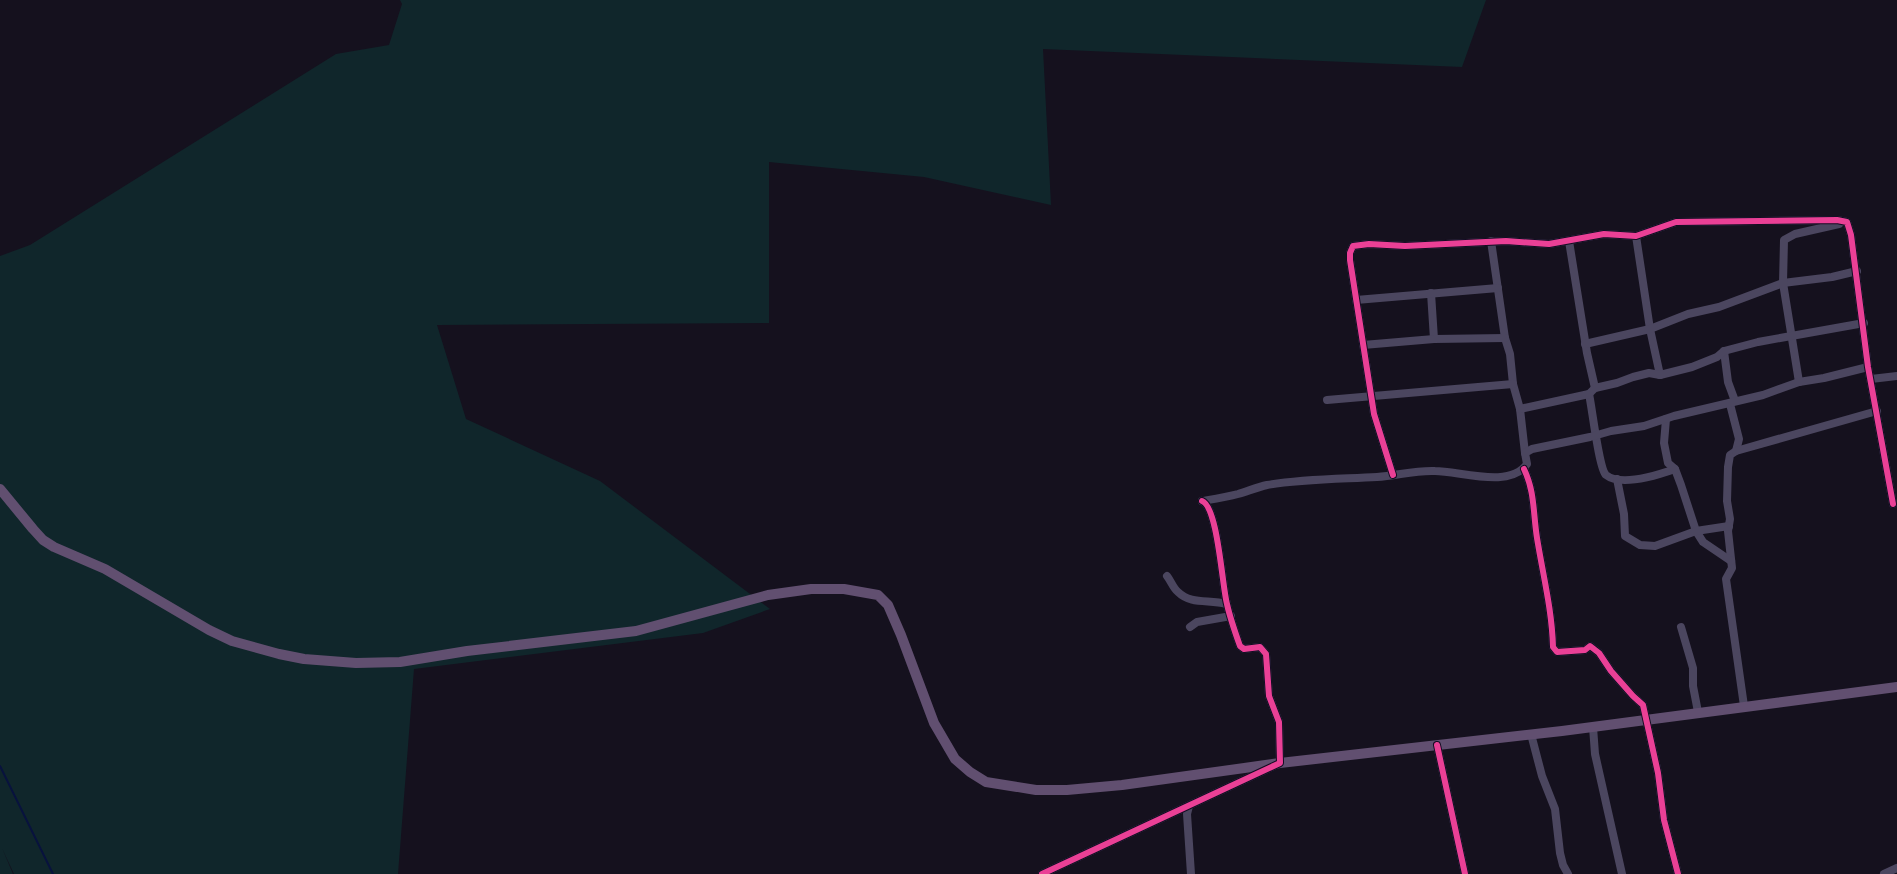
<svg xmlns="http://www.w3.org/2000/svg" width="1897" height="874" font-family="'Roboto Condensed',sans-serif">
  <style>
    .green { fill: #10262b }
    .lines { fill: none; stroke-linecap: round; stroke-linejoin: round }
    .stream { stroke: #08123e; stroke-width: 2 }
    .minor { stroke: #4b465f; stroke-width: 8 }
    .major { stroke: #614f70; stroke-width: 10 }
    .cycleway-casing { stroke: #140c23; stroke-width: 8 }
    .cycleway { stroke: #ea4096; stroke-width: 6 }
  </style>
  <rect width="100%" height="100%" fill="#15111e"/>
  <!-- green -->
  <path class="green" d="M400 0H1486L1462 67 1043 49 1051 205 924 177 769 162V323L437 325 466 419 600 481 770 609 703 633 414 669 398 874H14L2 848 13 874H0V256L30 245 336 54 389 45 402 4Z"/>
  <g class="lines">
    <!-- stream -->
    <path class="stream" d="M0 766 53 874"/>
    <!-- minor -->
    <g class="minor">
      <path d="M1636 236 1650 329 1660 375"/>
      <path d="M1491 241 1505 338 1510 354 1513 384 1520 409 1525 453"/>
      <path d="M1569 241 1587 353 1595 388"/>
      <path d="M1431 293 1434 339"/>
      <path d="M1356 300 1498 288"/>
      <path d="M1585 344 1650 329 1688 314 1719 307 1783 283 1832 277 1857 271"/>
      <path d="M1363 345 1434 339 1505 338"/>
      <path d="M1724 351 1728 382 1735 401"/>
      <path d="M1871 379 1897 376"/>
      <path d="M1799 382 1783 283 1784 240 1795 234 1839 224"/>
      <path d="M1589 394C1592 407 1599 469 1606 475 1621 487 1658 475 1675 469"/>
      <path d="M1327 400 1513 384"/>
      <path d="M1730 404 1739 439 1736 451 1730 455 1728 467 1727 501 1730 519 1728 531 1732 568 1726 579 1727 586 1744 706"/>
      <path d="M1520 409 1589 394 1595 388 1617 383 1633 377 1649 373 1660 375 1692 367 1717 357 1724 351 1758 342 1864 323"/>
      <path d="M1666 419 1664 443 1668 463 1675 469 1681 485 1696 531 1703 542 1731 561"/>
      <path d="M1736 451 1877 411"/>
      <path d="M1524 469C1535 492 1533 513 1537 538 1543 575 1552 610 1553 647L1557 652 1585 650 1590 646 1599 653 1611 671 1633 696 1643 705 1658 773 1664 820 1678 874"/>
      <path d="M1393 475 1374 414 1350 260V253L1353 246 1369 244 1405 246 1506 241 1549 244 1604 234 1636 236 1676 222 1837 220 1847 222 1851 235 1868 367 1893 504"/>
      <path d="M1617 479 1624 514 1625 536 1640 545 1655 546 1696 531 1729 526"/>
      <path d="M1202 501C1214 499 1227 497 1238 494 1248 491 1258 487 1267 485 1301 479 1342 479 1377 477 1396 476 1415 470 1435 471 1460 471 1510 489 1527 464L1525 453 1532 449 1590 437 1611 431 1644 426 1674 416 1763 395 1799 382 1824 378 1868 367"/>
      <path d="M1167 576C1171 581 1173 588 1178 592 1191 605 1210 599 1226 604"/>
      <path d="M1190 627 1197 622 1231 616"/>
      <path d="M1681 627 1693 668V686L1698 712"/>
      <path d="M1593 727 1595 754 1622 874"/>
      <path d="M1531 734 1542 776 1555 809 1560 853 1563 865 1568 874"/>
      <path d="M1437 745 1465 874"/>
      <path d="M1189 806 1187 814 1191 874"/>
      <path d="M1042 874 1280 763 1279 722 1269 696 1266 654 1260 647 1244 649 1240 646C1235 632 1230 618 1227 604 1222 586 1218 507 1202 501"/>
      <path d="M1884 874 1897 868"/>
    </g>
    <!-- major -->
    <path class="major" d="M0 489 33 529 43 540 54 547 105 569 209 630 232 641 279 654 304 659 356 663 400 662 467 651 636 631 768 595 811 589H844L878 595 888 605 901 635 934 723 955 759 970 772 986 782 1036 790H1067L1122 785 1280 763 1562 731 1897 687"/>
    <defs>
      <g id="cycleway">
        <path d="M1524 469C1535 492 1533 513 1537 538 1543 575 1552 610 1553 647L1557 652 1585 650 1590 646 1599 653 1611 671 1633 696 1643 705 1658 773 1664 820 1678 874"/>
        <path d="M1393 475 1374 414 1350 260V253L1353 246 1369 244 1405 246 1506 241 1549 244 1604 234 1636 236 1676 222 1837 220 1847 222 1851 235 1868 367 1893 504"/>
        <path d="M1437 745 1465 874"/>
        <path d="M1042 874 1280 763 1279 722 1269 696 1266 654 1260 647 1244 649 1240 646C1235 632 1230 618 1227 604 1222 586 1218 507 1202 501"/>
      </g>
    </defs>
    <!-- cycleway casing -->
    <use href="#cycleway" class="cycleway-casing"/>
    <!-- cycleway -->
    <use href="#cycleway" class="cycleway"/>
  </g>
</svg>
